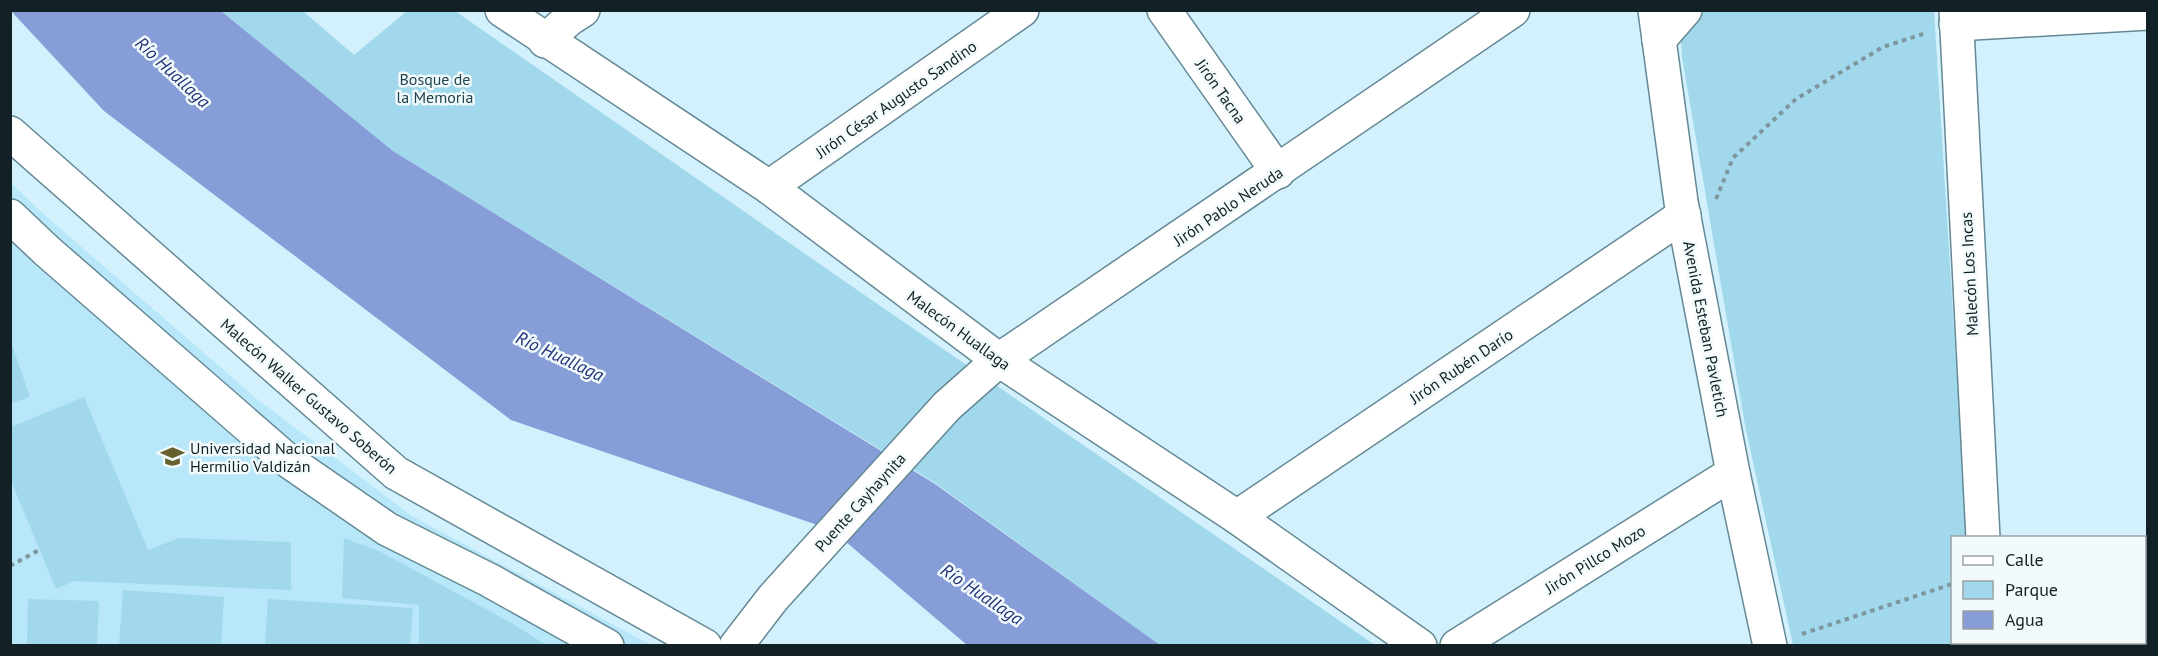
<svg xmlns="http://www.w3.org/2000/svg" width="2158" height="656" font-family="'PT Sans',sans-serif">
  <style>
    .built { fill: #b7e7f8 }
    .green { fill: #a1d8eb }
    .water { fill: #879dd8 }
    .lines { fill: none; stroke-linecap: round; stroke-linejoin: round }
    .minor-casing { stroke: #648995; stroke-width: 36 }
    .major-casing { stroke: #648995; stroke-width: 36 }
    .path { stroke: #7e969e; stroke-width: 4; stroke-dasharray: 4.5 4.5; stroke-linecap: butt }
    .minor { stroke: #fff; stroke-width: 33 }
    .major { stroke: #fff; stroke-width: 33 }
    .labels { text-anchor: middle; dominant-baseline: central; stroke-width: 5; stroke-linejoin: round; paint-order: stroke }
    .park-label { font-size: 16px; fill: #1e4450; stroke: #f2fafc }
    .street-label { font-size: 16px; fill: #122126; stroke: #f2fafc }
    .poi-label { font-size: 16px; fill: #122126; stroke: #f2fafc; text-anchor: start }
    .water-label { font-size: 18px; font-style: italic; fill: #213479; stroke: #f2fafc }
  </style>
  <rect width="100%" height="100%" fill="#d2f1fc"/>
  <!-- built -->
  <g class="built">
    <path d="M10 182 40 211 256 398 412 516 651 645H11Z"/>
    <path d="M2145 636H2147V645H2036V642H2144Z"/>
  </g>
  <!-- green -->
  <g class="green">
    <path d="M221 11H303L354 55 407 11H455L876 303 1375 645H1160L935 483 393 151Z"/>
    <path d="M1679 11H1934L1967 537 1952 538V642L1973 643 1974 645H1793L1745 425 1682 57Z"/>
    <path d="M11 342 30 397 11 403H10Z"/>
    <path d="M84 397 148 550 179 538 291 542V590L74 581 56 589 11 481V427Z"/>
    <path d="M344 538 381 552 515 625 546 645H419V605L342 598Z"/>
    <path d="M123 590 224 597 221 645H119Z"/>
    <path d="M28 599 99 601 97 645H27Z"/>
    <path d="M268 599 413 608 410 645H265Z"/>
  </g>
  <!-- water -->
  <path class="water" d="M11 11H221L393 151 935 484 1160 645H967L832 530 511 420 104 111Z"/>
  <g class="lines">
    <defs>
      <g id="minor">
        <path d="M502 10 769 187 999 360 1237 517 1420 646"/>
        <path d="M1164 10 1278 172"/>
        <path d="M1956 10 1983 538"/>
        <path d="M1956 24 2148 13"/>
        <path d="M1659 40 1685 10"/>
        <path d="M545 41 569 19 583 10"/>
        <path d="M10 133 396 473 705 646"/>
        <path d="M769 187 1022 10"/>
        <path d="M10 216 47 251 287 460 387 529 489 580 607 646"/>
        <path d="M1237 517 1684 215"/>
        <path d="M2144 575H2148"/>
        <path d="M1991 642V646"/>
        <path d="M736 646 773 598 947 406 999 360 1513 10"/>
        <path d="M1457 646 1733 473"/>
      </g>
      <path id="major" d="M1655 10 1681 202 1733 473 1770 646"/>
    </defs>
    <!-- minor casing -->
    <use href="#minor" class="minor-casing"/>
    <!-- major casing -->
    <use href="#major" class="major-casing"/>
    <!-- path -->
    <g class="path">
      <path d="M1716 199 1733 158 1796 99 1883 47 1923 34"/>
      <path d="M10 566 39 550"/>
      <path d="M1802 634 1952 584"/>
    </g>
    <!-- minor -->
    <use href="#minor" class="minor"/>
    <!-- major -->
    <use href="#major" class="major"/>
  </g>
  <!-- icons -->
  <defs>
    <symbol id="university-bare" viewBox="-9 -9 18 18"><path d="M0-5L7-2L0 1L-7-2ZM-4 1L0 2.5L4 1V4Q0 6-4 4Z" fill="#65602d" stroke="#f2fafc" stroke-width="2.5" paint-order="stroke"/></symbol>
  </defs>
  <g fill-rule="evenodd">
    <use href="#university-bare" x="156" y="440" width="33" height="33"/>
  </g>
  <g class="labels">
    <!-- park labels -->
    <g class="park-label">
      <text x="435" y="79">Bosque de<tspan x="435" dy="18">la Memoria</tspan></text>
    </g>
    <!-- street labels -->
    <g class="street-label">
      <text transform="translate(1221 91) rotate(55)">Jirón Tacna</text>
      <text transform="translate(896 99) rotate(-35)">Jirón César Augusto Sandino</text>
      <text transform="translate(1228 206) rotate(-34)">Jirón Pablo Neruda</text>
      <text transform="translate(1969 274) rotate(-93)">Malecón Los Incas</text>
      <text transform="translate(1706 329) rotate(79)">Avenida Esteban Pavletich</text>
      <text transform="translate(959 330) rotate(36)">Malecón Huallaga</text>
      <text transform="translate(1461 366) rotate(-34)">Jirón Rubén Darío</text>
      <text transform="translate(309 396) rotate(41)">Malecón Walker Gustavo Soberón</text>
      <text transform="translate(860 502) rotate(-48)">Puente Cayhaynita</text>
      <text transform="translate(1595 559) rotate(-32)">Jirón Pillco Mozo</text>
    </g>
    <!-- poi labels -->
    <g class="poi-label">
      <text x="190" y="448">Universidad Nacional<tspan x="190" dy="18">Hermilio Valdizán</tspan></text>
    </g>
    <!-- water labels -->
    <g class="water-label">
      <text transform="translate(173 72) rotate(43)">Río Huallaga</text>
      <text transform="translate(560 356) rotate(25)">Río Huallaga</text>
      <text transform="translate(982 594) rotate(34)">Río Huallaga</text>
    </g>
  </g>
  <!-- border -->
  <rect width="2158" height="656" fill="none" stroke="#122126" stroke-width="24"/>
  <!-- legend -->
  <rect x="1951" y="536" width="195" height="108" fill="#f2fafc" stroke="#98a3a6" stroke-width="1.5"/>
  <rect x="1963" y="556" width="30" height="9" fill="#ffffff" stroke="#98a3a6" stroke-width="1.5"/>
  <text x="2005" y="566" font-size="18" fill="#122126">Calle</text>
  <rect x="1963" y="581" width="30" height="18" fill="#a1d8eb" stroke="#98a3a6" stroke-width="1.5"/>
  <text x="2005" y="596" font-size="18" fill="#122126">Parque</text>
  <rect x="1963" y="611" width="30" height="18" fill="#879dd8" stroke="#98a3a6" stroke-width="1.5"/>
  <text x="2005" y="626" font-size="18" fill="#122126">Agua</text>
</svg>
